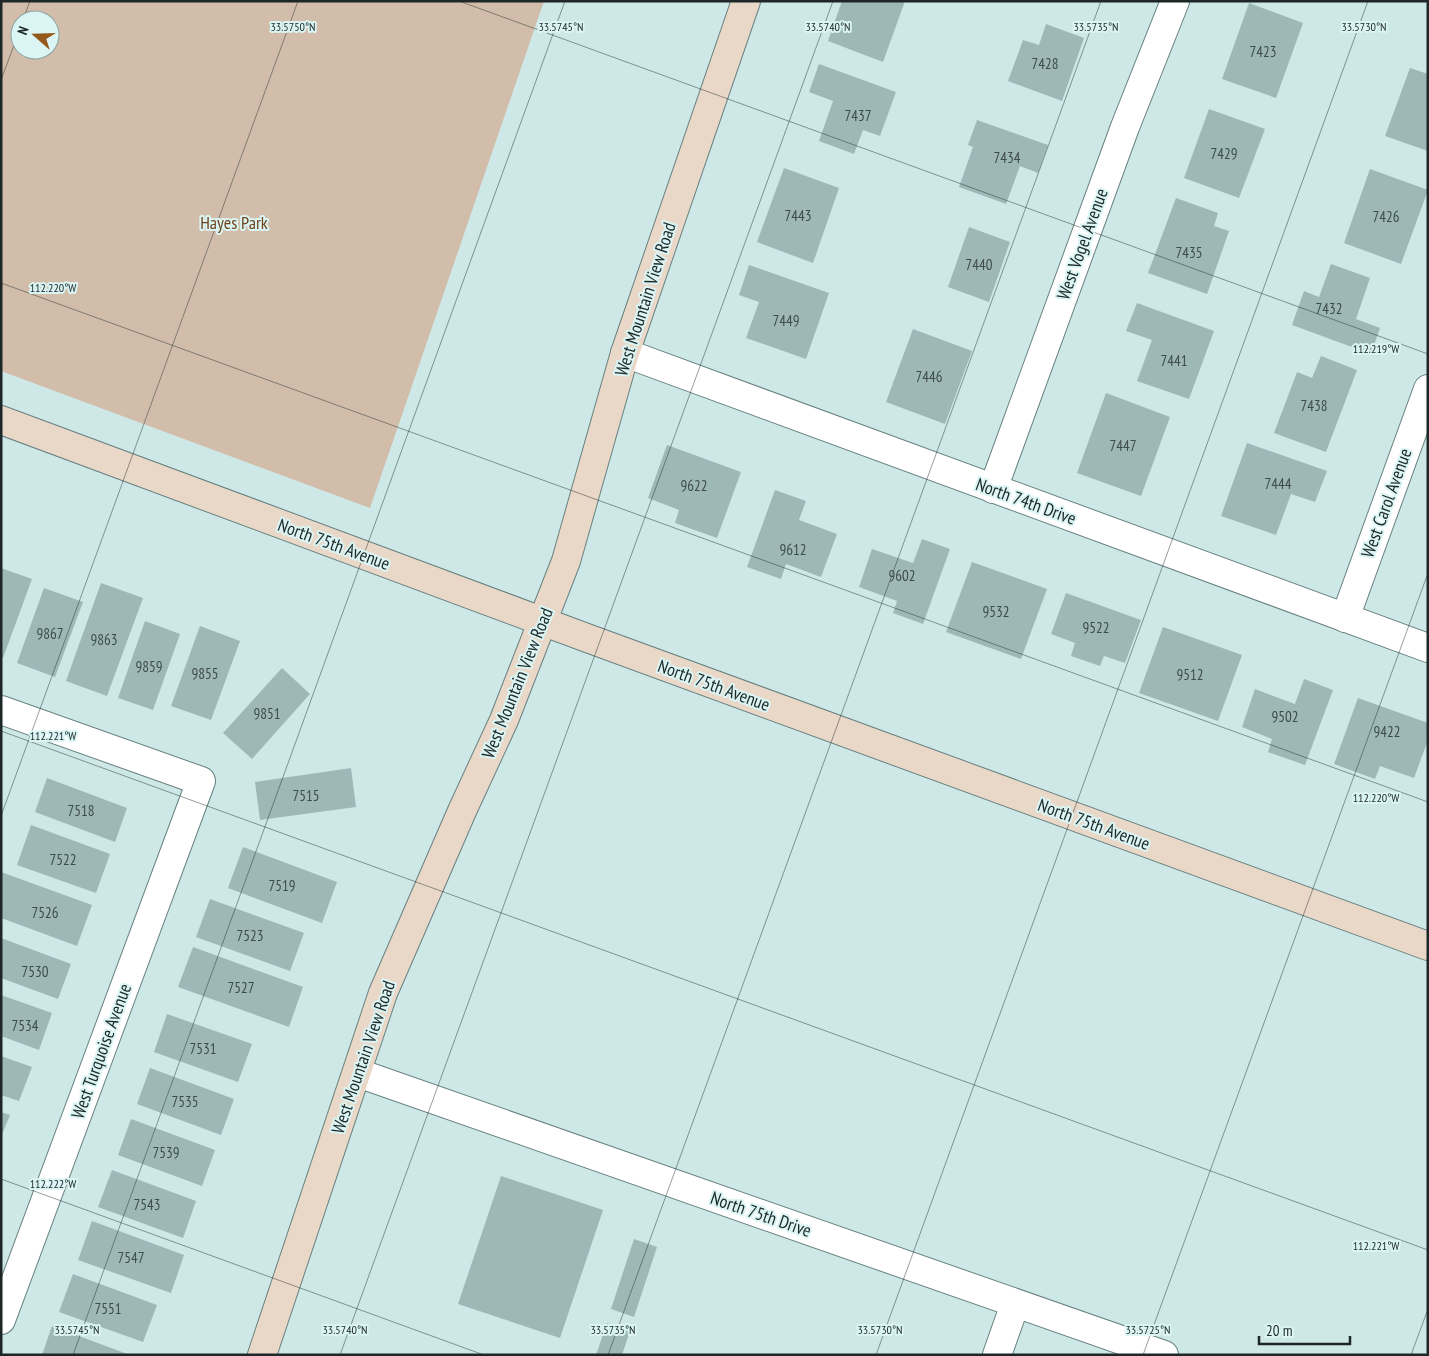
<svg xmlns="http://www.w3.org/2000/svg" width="1429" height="1356" font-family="'PT Sans Narrow',sans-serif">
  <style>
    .green { fill: #d2bdab; fill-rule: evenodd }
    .building { fill: #9eb8b8 }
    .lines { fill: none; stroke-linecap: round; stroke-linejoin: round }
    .street-casing { stroke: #688180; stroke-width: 30 }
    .secondary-casing { stroke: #688180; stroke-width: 30 }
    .street { stroke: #fff; stroke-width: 28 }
    .secondary { stroke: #e9d8c8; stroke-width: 28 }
    .ticks { fill: none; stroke: #1d2727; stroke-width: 1; stroke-opacity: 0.45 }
    .labels { text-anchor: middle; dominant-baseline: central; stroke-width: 4; stroke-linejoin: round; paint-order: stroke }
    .number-label { font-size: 15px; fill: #3d4b4b }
    .park-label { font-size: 18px; fill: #6f441a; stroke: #daf5f4 }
    .street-label { font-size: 18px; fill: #1d2727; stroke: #daf5f4 }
    .ticks-label { font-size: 12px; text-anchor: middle; fill: #1d2727; stroke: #daf5f4; stroke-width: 4; stroke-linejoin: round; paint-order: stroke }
  </style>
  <rect width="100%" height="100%" fill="#cde8e7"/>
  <!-- green -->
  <path class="green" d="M1 1H544L370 508 1 371ZM20 20H50V50H20Z"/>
  <!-- building -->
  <g class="building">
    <path d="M842 1H905L883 62 828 41Z"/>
    <path d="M1249 3 1303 23 1276 98 1222 79Z"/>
    <path d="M1046 24 1084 38 1062 101 1008 81 1023 40 1039 45Z"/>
    <path d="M819 64 896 92 880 136 863 130 854 154 819 141 833 101 809 92Z"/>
    <path d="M1410 68 1428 74V151L1385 136Z"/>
    <path d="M1209 109 1265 129 1239 198 1184 178Z"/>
    <path d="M977 120 1048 145 1038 173 1020 166 1006 204 959 187 973 147 968 145Z"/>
    <path d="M784 168 839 188 813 263 757 242Z"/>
    <path d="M1370 169 1428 190 1401 264 1344 243Z"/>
    <path d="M1176 198 1218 213 1214 226 1229 231 1207 294 1148 273Z"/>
    <path d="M969 227 1010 242 989 302 948 287Z"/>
    <path d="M1331 264 1370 278 1356 319 1380 328 1371 354 1292 325 1304 291 1319 297Z"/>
    <path d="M749 265 829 293 806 359 746 338 759 302 739 295Z"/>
    <path d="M1137 303 1214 331 1189 399 1137 381 1152 340 1126 331Z"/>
    <path d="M913 329 972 351 945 424 886 402Z"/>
    <path d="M1321 356 1357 370 1326 452 1274 433 1297 372 1312 378Z"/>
    <path d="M1106 393 1170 417 1141 496 1077 473Z"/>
    <path d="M1247 443 1327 471 1315 502 1291 494 1276 535 1221 516Z"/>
    <path d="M667 445 741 472 717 538 675 523 679 510 648 498Z"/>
    <path d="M775 490 806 501 799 520 837 534 821 577 786 564 781 579 747 567Z"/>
    <path d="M922 539 950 549 923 624 893 613 897 601 859 587 872 549 913 563Z"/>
    <path d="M972 562 1047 589 1021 659 946 632Z"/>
    <path d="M1 568 32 579 3 658 1 657Z"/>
    <path d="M101 583 143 598 107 696 66 681Z"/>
    <path d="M44 588 83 602 55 677 17 663Z"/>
    <path d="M1066 593 1141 620 1125 663 1104 656 1100 666 1071 656 1075 643 1051 634Z"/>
    <path d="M145 621 180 634 153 710 118 698Z"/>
    <path d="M200 626 240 641 211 720 171 706Z"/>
    <path d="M1163 627 1242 655 1218 721 1139 693Z"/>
    <path d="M282 668 310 694 252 759 223 733Z"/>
    <path d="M1304 679 1333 690 1305 765 1268 752 1272 739 1242 727 1255 689 1295 704Z"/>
    <path d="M1358 698 1428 723V740L1414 778 1380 766 1375 779 1334 764Z"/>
    <path d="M351 768 356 807 260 820 255 782Z"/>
    <path d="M47 778 127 808 115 842 35 812Z"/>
    <path d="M31 825 110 854 96 893 17 865Z"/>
    <path d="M243 847 337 882 322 923 228 888Z"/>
    <path d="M1 872 92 905 77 946 1 918Z"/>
    <path d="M210 899 304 933 290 971 196 937Z"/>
    <path d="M1 938 71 964 58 999 1 978Z"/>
    <path d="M193 947 303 987 289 1027 178 987Z"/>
    <path d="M1 995 52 1013 39 1050 1 1036Z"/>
    <path d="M167 1014 252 1044 238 1082 154 1052Z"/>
    <path d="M1 1056 32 1067 19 1101 1 1095Z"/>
    <path d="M150 1068 234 1099 221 1135 137 1104Z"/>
    <path d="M1 1112 10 1115 1 1137Z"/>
    <path d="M131 1119 215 1150 202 1186 118 1155Z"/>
    <path d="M112 1170 196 1201 183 1238 98 1207Z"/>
    <path d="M501 1176 603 1210 560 1338 458 1304Z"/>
    <path d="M92 1221 184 1255 171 1293 78 1260Z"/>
    <path d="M634 1239 657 1247 634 1317 611 1309Z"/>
    <path d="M73 1274 157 1305 143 1342 59 1312Z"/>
    <path d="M607 1323 630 1331 622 1355H596Z"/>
    <path d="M52 1326 130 1355H42Z"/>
  </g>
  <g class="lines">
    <defs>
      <g id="street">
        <path d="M625 353 1428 648"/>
        <path d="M993 489 1125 127 1175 1"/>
        <path d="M1345 618 1428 389"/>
        <path d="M1 710 201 781 1 1320"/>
        <path d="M358 1073 1164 1355"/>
        <path d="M997 1355 1015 1304"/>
      </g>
      <g id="secondary">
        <path d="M1 420 587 638 1428 946"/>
        <path d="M262 1355 383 993 462 811 504 720 566 561 625 353 746 1"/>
      </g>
    </defs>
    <!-- street casing -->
    <use href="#street" class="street-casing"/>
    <!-- secondary casing -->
    <use href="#secondary" class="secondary-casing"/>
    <!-- street -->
    <use href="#street" class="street"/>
    <!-- secondary -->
    <use href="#secondary" class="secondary"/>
  </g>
  <!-- ticks -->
  <path class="ticks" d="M459 1 1428 354M23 20 30 1M1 80 20 29M1 283 1428 802M1 731 1428 1250M1 816 298 1M1 1179 484 1355M73 1355 565 1M340 1355 833 1M608 1355 1101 1M876 1355 1368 1M1143 1355 1428 573M1411 1355 1428 1309"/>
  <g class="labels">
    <!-- number labels -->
    <g class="number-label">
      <text x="1263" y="51">7423</text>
      <text x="1045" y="63">7428</text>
      <text x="858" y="115">7437</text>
      <text x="1224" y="153">7429</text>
      <text x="1007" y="157">7434</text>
      <text x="798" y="215">7443</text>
      <text x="1386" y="216">7426</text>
      <text x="1189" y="252">7435</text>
      <text x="979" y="264">7440</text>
      <text x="1329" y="308">7432</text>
      <text x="786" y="320">7449</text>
      <text x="1174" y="360">7441</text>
      <text x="929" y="376">7446</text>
      <text x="1314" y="405">7438</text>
      <text x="1123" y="445">7447</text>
      <text x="1278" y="483">7444</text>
      <text x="694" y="485">9622</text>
      <text x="793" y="549">9612</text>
      <text x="902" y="575">9602</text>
      <text x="996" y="611">9532</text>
      <text x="1096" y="627">9522</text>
      <text x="50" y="633">9867</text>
      <text x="104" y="639">9863</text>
      <text x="149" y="666">9859</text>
      <text x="205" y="673">9855</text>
      <text x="1190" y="674">9512</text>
      <text x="267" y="713">9851</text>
      <text x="1285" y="716">9502</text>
      <text x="1387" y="731">9422</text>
      <text x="306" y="795">7515</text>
      <text x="81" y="810">7518</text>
      <text x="63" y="859">7522</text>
      <text x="282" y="885">7519</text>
      <text x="45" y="912">7526</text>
      <text x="250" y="935">7523</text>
      <text x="35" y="971">7530</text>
      <text x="241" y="987">7527</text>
      <text x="25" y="1025">7534</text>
      <text x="203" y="1048">7531</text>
      <text x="185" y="1101">7535</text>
      <text x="166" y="1152">7539</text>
      <text x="147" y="1204">7543</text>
      <text x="131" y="1257">7547</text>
      <text x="108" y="1308">7551</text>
    </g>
    <!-- park labels -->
    <g class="park-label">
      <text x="234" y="222">Hayes Park</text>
    </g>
    <!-- street labels -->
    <g class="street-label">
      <text transform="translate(1082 244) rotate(-70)">West Vogel Avenue</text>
      <text transform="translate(645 299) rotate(-72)">West Mountain View Road</text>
      <text transform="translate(1026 501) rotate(20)">North 74th Drive</text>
      <text transform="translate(1386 503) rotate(-70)">West Carol Avenue</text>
      <text transform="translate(334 544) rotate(20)">North 75th Avenue</text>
      <text transform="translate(517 683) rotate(-68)">West Mountain View Road</text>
      <text transform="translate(714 685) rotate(20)">North 75th Avenue</text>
      <text transform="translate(1094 824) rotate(20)">North 75th Avenue</text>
      <text transform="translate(101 1051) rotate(-70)">West Turquoise Avenue</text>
      <text transform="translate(363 1057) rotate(-71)">West Mountain View Road</text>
      <text transform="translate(761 1214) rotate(19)">North 75th Drive</text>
    </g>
  </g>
  <g class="ticks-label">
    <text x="561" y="31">33.5745°N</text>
    <text x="1096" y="31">33.5735°N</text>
    <text x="1364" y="31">33.5730°N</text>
    <text x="293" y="31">33.5750°N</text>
    <text x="828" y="31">33.5740°N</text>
    <text x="53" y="292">112.220°W</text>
    <text x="1376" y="353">112.219°W</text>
    <text x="53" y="740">112.221°W</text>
    <text x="1376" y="802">112.220°W</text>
    <text x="53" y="1188">112.222°W</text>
    <text x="1376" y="1250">112.221°W</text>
    <text x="77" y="1334">33.5745°N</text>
    <text x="345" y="1334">33.5740°N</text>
    <text x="613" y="1334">33.5735°N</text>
    <text x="880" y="1334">33.5730°N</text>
    <text x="1148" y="1334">33.5725°N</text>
  </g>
  <!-- border -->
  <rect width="1429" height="1356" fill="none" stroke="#1d2727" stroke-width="5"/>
  <!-- north arrow -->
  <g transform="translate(35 35) rotate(290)"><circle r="24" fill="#daf5f4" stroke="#8ea3a2"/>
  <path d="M0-4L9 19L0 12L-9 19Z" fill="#955a1b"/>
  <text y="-8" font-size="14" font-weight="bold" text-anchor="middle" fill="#1d2727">N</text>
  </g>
  <!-- scale -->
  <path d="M1259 1336v8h91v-8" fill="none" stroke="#1d2727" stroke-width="2.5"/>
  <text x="1266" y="1336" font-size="15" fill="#1d2727" stroke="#daf5f4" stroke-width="4" paint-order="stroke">20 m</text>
</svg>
